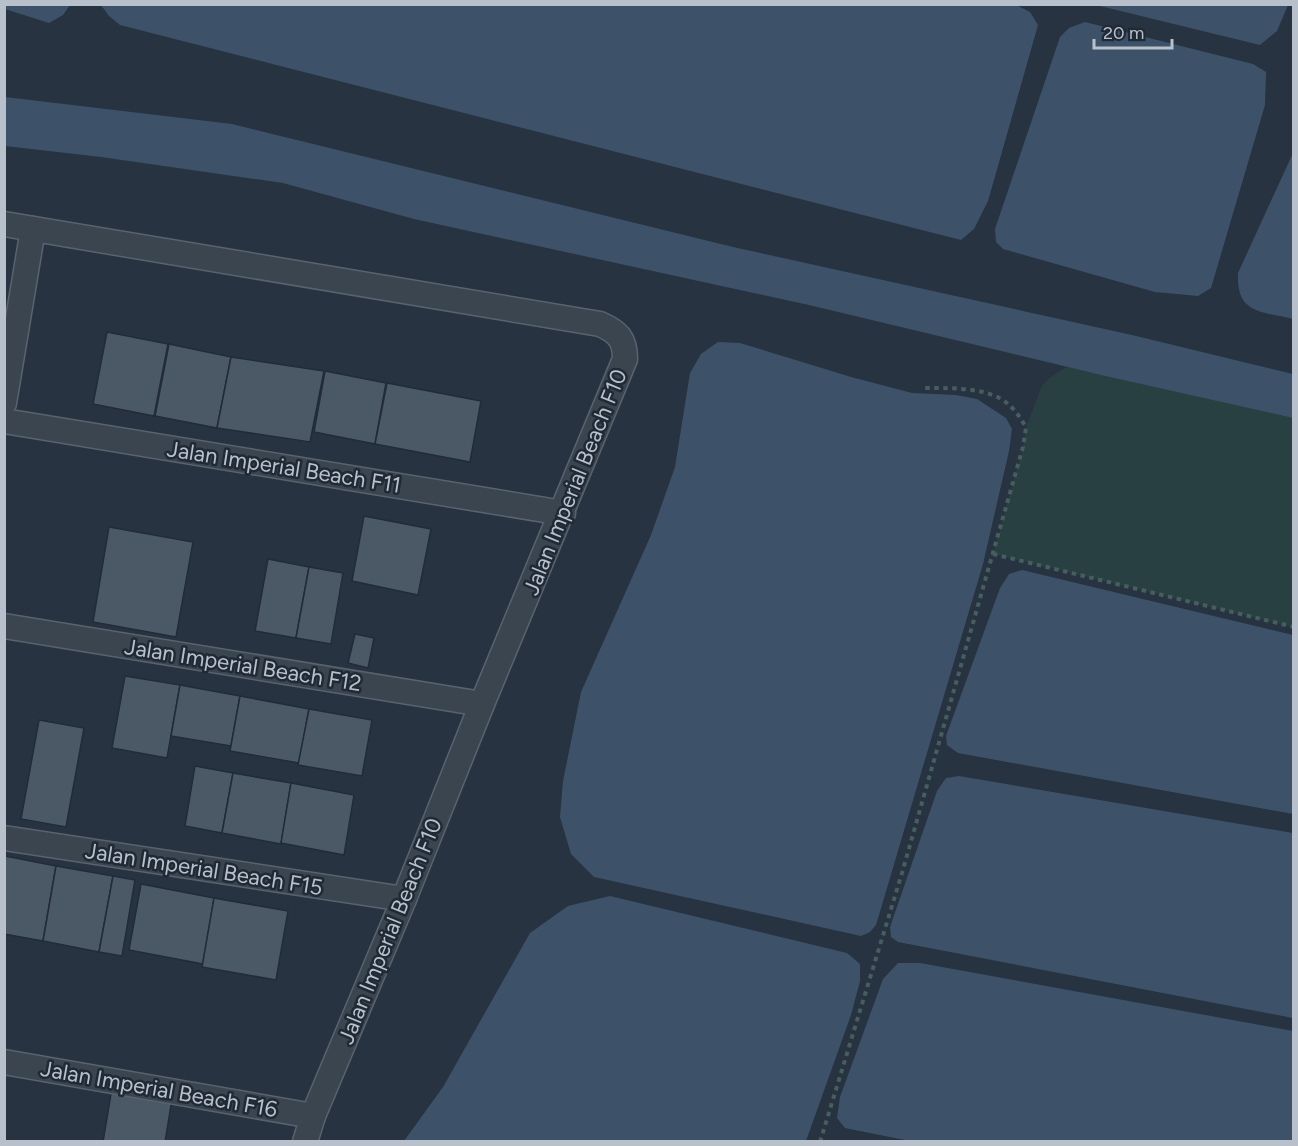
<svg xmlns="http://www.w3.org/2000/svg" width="1298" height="1146" font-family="Figtree,sans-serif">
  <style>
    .green { fill: #294042 }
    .water { fill: #3d5269 }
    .building { fill: #4b5966; stroke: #222c38; stroke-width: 1.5 }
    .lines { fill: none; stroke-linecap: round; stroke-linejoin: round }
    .minor-casing { stroke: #59636e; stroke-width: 27 }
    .path { stroke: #475d5e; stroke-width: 4; stroke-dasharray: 4.5 4.5; stroke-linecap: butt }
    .minor { stroke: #3b4550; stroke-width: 24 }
    .labels { text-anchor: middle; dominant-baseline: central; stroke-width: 5; stroke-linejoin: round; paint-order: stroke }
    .street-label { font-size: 22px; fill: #b8c0cb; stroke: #202a36 }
  </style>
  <rect width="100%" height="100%" fill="#273341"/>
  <!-- green -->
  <path class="green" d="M1067 367 1293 418V627L993 554 1023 447 1026 427 1042 386 1049 378Z"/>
  <!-- water -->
  <g class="water">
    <path d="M5 4H70V5L63 15 49 23 5 9Z"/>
    <path d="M1014 4 1030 12 1038 25 988 201 974 229 961 240 120 25 109 16 101 5Z"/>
    <path d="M1096 5H1288L1277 31 1260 45Z"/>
    <path d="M1085 22 1253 64 1266 72 1265 105 1211 288 1198 296 1155 292 1003 249 996 242 995 229 1060 37 1069 28Z"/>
    <path d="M5 97 232 124 733 247 1132 335 1293 374V418L1101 375 809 305 414 219 283 183 101 157 5 146Z"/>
    <path d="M1293 153V319C1261 311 1236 314 1238 273Z"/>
    <path d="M718 342 740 343 851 377 912 393 956 395 977 399 1006 418 1012 429 1009 451 983 564 876 925 870 932 861 936 594 877 571 854 560 817 563 781 581 692 651 535 675 467 690 373 701 354Z"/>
    <path d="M1022 570 1293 635V814L958 753 947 745 946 736 1000 588 1009 574Z"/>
    <path d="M959 776 1293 833V1018L898 942 891 937 890 927 937 791 946 778Z"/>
    <path d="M610 896 847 953 860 964V981L851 1015 806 1141H404L443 1087 530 933 568 906Z"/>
    <path d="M898 963H920L1293 1031V1141L915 1142 845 1128 837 1118 840 1097 883 979Z"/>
  </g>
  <!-- building -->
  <g class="building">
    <path d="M107 332 168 344 154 416 93 404Z"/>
    <path d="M169 344 231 357 217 428 155 416Z"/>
    <path d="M231 357 324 371 310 442 217 428Z"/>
    <path d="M325 371 386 383 375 444 314 432Z"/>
    <path d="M387 383 481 401 470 462 375 444Z"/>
    <path d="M364 516 431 529 418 595 352 581Z"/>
    <path d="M109 527 193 542 176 637 93 622Z"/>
    <path d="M268 559 309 567 296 638 255 631Z"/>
    <path d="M309 567 343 573 331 644 296 638Z"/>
    <path d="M355 634 374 638 368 668 348 663Z"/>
    <path d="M125 676 180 685 167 758 112 748Z"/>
    <path d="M180 685 240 696 231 746 171 736Z"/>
    <path d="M240 696 309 709 299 763 230 751Z"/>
    <path d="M309 709 372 720 362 776 298 765Z"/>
    <path d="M39 720 84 728 66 827 21 819Z"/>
    <path d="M195 766 233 773 222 833 185 826Z"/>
    <path d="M233 773 291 783 281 844 222 833Z"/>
    <path d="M291 783 354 795 344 855 281 843Z"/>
    <path d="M5 856 56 866 43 941 4 934Z"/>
    <path d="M56 866 113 876 99 952 43 941Z"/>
    <path d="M113 876 135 880 122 956 99 952Z"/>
    <path d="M141 884 214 898 203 964 129 950Z"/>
    <path d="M214 898 288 911 276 980 202 967Z"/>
    <path d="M112 1088 172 1099 165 1142H103Z"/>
  </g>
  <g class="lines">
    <defs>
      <g id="minor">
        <path d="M4 224 600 324C618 332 625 339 625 359L482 704 404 899 313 1116 305 1142"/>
        <path d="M4 403 33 229"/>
        <path d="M4 421 563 513"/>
        <path d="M4 626 482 704"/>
        <path d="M4 838 404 899"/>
        <path d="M4 1062 313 1116"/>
      </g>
    </defs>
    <!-- minor casing -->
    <use href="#minor" class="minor-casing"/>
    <!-- path -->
    <g class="path">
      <path d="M993 554 1294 627"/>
      <path d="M820 1142 902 873 1023 447 1026 427C1019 416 1013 406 1001 399 982 387 944 388 922 388"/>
    </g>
    <!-- minor -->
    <use href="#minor" class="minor"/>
  </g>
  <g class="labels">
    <!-- street labels -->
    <g class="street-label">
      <text transform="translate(284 467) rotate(9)">Jalan Imperial Beach F11</text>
      <text transform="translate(575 482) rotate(-68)">Jalan Imperial Beach F10</text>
      <text transform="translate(243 665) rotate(9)">Jalan Imperial Beach F12</text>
      <text transform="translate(204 869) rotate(9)">Jalan Imperial Beach F15</text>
      <text transform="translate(390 931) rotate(-68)">Jalan Imperial Beach F10</text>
      <text transform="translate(159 1089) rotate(10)">Jalan Imperial Beach F16</text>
    </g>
  </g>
  <!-- border -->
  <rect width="1298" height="1146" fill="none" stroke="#b8c0cb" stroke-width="12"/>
  <!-- scale -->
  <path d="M1094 39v9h78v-9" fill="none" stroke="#b8c0cb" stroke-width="3"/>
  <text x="1103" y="39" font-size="18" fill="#b8c0cb" stroke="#202a36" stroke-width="4.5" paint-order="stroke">20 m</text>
</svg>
